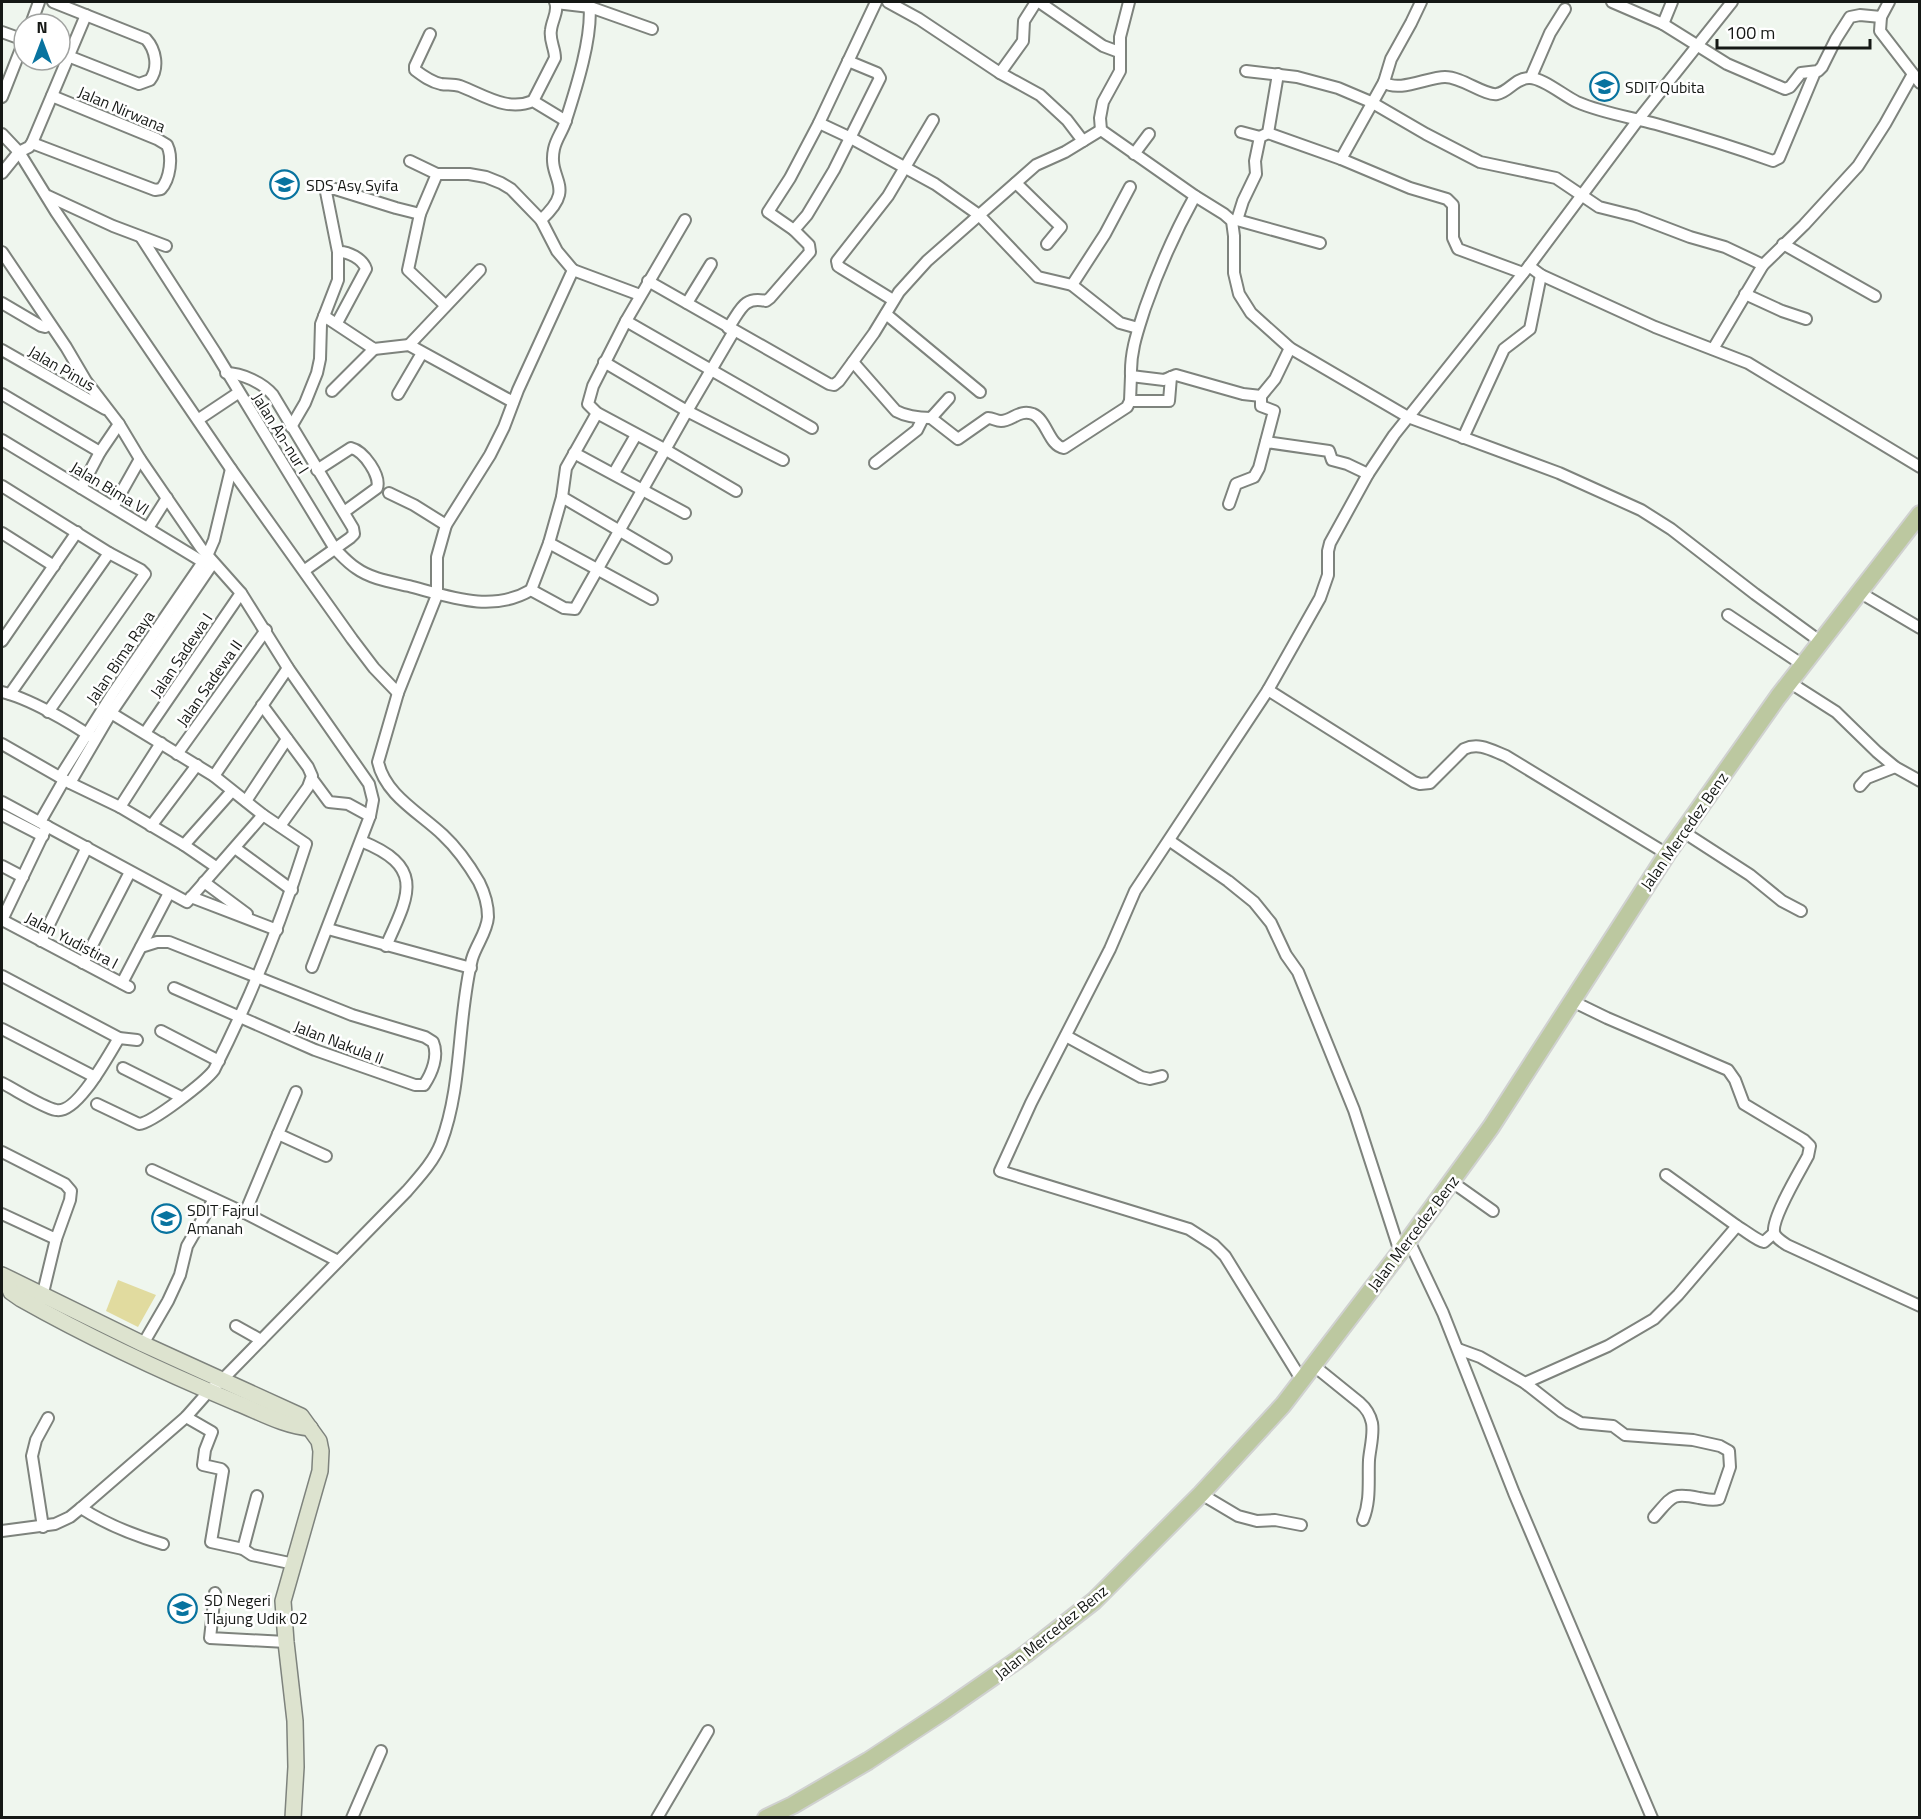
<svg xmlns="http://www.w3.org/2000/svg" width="1921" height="1819" font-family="'Titillium Web',sans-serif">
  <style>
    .green { fill: #e1db9f }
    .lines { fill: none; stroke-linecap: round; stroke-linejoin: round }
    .street-casing { stroke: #7e837d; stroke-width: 14 }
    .secondary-casing { stroke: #7e837d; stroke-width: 18 }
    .primary-casing { stroke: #d0d1d0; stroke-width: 20 }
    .street { stroke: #fff; stroke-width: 10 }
    .secondary { stroke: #dde3cf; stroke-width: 15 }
    .primary { stroke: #bcc8a0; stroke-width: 16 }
    .labels { text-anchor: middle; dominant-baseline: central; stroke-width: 5; stroke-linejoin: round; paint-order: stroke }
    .poi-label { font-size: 16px; fill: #151815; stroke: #fff; text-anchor: start }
    .street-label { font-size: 16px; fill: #151815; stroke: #fff }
  </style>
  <rect width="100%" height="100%" fill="#eff6ee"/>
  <!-- green -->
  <path class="green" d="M118 1280 156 1295 138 1327 106 1311Z"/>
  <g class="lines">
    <defs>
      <g id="street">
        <path d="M53 2 146 39C156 50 159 68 150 80L139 84 68 56"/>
        <path d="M888 2 919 19 1000 73 1040 95 1067 120 1083 141"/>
        <path d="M1039 2 1103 46 1119 52"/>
        <path d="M1129 2 1120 37V71L1103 102 1100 118 1101 130 1195 196 1224 214 1232 221 1234 236V273L1239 294 1251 313 1290 348 1408 417 1559 473 1641 510 1671 529 1755 594 1821 642"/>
        <path d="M1421 2 1411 23 1391 59 1384 82C1398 93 1428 77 1445 77 1462 77 1485 96 1497 94 1509 92 1515 78 1529 78 1542 77 1564 96 1577 102 1602 113 1630 117 1656 124 1695 135 1734 147 1773 161L1779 158 1815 72"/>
        <path d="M1612 2 1663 24 1727 64 1785 89 1790 87 1801 73 1818 71 1822 67 1836 39 1850 17 1860 15 1881 17"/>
        <path d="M1889 2 1881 17 1880 31 1920 83"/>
        <path d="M556 3 590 7 652 29"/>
        <path d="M31 24 39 2"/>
        <path d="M1663 24 1672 2"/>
        <path d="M2 32 24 40"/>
        <path d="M430 34 415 66V70C423 76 431 82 441 84 447 85 453 84 460 86 484 95 507 112 533 101L566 121"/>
        <path d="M1246 71 1297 77 1338 88 1371 102 1426 134 1480 162 1556 178 1599 207 1635 216 1690 237 1725 247 1763 265"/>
        <path d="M1000 73 1023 41 1024 21 1036 2"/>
        <path d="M1531 77 1550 33 1565 9"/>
        <path d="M2 97 24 41"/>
        <path d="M533 101 555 58C555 48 549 40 551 30 552 20 559 11 555 2"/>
        <path d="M819 123 851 138 935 184 979 215 1038 277 1072 285 1120 323 1138 328"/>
        <path d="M1241 132 1260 137"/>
        <path d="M1268 133 1341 159 1410 188 1447 199 1453 205V238L1458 249 1523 273"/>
        <path d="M2 134 19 152 56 212 231 469 352 639 374 668 398 693"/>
        <path d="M32 143 155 190 161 189C170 179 173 157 167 145L157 139 52 96"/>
        <path d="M1134 154 1149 134"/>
        <path d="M1341 159 1384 82"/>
        <path d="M410 161 437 174H469L486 177 501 183 511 189 541 220"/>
        <path d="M2 173 19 152 29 147 32 143 86 15"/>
        <path d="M1016 183 1061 227 1047 244"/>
        <path d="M48 196 113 226 166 246"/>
        <path d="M420 214 408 270 445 305"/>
        <path d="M685 220 626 321 593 386 588 404 597 413 666 450 736 491"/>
        <path d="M1237 220 1243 201 1256 174 1255 161 1260 137 1268 133 1278 74"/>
        <path d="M1232 221 1237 220 1320 243"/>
        <path d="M794 230 768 212 790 178 819 123 876 2"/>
        <path d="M141 237 215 352 335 549C342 556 348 563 356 568 371 579 392 582 409 586 450 597 492 613 531 590L564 608 575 609 687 411 734 331"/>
        <path d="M1783 244 1875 296"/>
        <path d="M2 252 66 347 86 381 119 424 140 459 201 548 241 593 288 668 369 784 373 800 370 816 312 967"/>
        <path d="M1529 266 1541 275 1655 327 1748 363 1920 467"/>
        <path d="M573 270 640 295"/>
        <path d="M648 281 829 384 834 385 839 381 874 333 899 292 927 261 1036 165 1065 152 1101 130"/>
        <path d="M1072 285 1105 234 1130 187"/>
        <path d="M1745 294 1782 311 1806 319"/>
        <path d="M893 300 841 268 838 266 837 261 888 196 933 120"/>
        <path d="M2 303 41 326 45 327 49 325"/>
        <path d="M687 303 711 264"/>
        <path d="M886 314 980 392"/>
        <path d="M324 316 374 349 409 345 513 402"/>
        <path d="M626 321 812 428"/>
        <path d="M337 323 366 269C363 259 348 251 338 252"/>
        <path d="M728 328C741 310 743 296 766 301L770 298 810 252 809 245 794 230 807 215 834 170 880 78 877 73 848 61"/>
        <path d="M409 345 480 270"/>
        <path d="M1713 349 1763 265 1804 225 1858 166 1885 124 1913 74"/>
        <path d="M2 350 105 409"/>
        <path d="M604 362 687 411 783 460"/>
        <path d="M853 362 896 411C907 417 919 418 931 418L949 398"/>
        <path d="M226 373C242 373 263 383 273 395L353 528 354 534 350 538 305 570"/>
        <path d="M1131 376C1130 351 1138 330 1145 308 1159 268 1175 232 1195 196"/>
        <path d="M332 391 374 349"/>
        <path d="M2 394 100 452"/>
        <path d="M398 394 422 353"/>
        <path d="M1130 401H1169L1171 377"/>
        <path d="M931 418 958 439 988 418C993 418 996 421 1001 421 1012 421 1019 409 1033 414 1047 420 1049 446 1064 448L1127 407 1130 401 1131 376 1164 380 1176 375 1243 394 1261 396 1275 379 1290 348"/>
        <path d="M199 419 238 393"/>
        <path d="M291 427 305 403 317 373 320 359 321 324 338 280V252L326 192 329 189H335L396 208 420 214 437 174"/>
        <path d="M1463 438 1504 349 1530 329 1541 275"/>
        <path d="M2 440 203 562"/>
        <path d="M1266 442 1329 451 1332 460 1347 464 1368 474"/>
        <path d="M574 453 685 513"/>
        <path d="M875 463 917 430 923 418"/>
        <path d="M317 470 351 448C364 451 381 476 377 488L344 512"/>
        <path d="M614 473 636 435"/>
        <path d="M2 486 109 553 141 570 145 574 48 712"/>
        <path d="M81 488 100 452 119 424"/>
        <path d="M389 493 414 505 446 525"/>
        <path d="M562 497 666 558"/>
        <path d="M1229 504 1236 484 1254 477 1259 468 1274 411 1261 406V396"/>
        <path d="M113 507 140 459"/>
        <path d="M148 528 167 498"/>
        <path d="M2 533 54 566"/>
        <path d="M549 543 652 599"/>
        <path d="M531 590 549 543 562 497 566 468 597 413"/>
        <path d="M1859 592 1920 628"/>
        <path d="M1728 615 1803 665"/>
        <path d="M2 641 77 532"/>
        <path d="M1789 682 1836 712 1877 752 1895 767 1920 781"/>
        <path d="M1268 690 1414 782 1420 784 1430 783 1464 749C1479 742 1491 750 1506 756L1667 854"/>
        <path d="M2 692C28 698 70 722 93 738"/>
        <path d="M10 694 109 553"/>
        <path d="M262 705 308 767 312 776 308 787 280 826"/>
        <path d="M145 733 241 593"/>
        <path d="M2 744 70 783 120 807 184 845 216 867"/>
        <path d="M177 754 266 630"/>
        <path d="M214 776 288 668"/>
        <path d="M60 777 113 693 207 556 214 540 231 469"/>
        <path d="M312 779 329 802 348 804 370 816"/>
        <path d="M70 783 111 713 213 563"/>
        <path d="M1860 786 1867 778 1895 767"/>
        <path d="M246 801 287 739"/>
        <path d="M2 802 187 902 263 815"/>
        <path d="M120 807 161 743"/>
        <path d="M2 815 43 836"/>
        <path d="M40 822 64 780"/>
        <path d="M151 826 197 765"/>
        <path d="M1682 831 1750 875 1782 901 1801 911"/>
        <path d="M361 841C426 867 409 895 386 946"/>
        <path d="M1170 841 1228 881 1254 902 1271 923 1286 955 1298 972 1354 1110 1400 1252"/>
        <path d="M184 845 232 791"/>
        <path d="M235 848 292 890"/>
        <path d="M2 866 23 877"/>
        <path d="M204 882 247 914"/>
        <path d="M191 897 277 930"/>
        <path d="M2 920 129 987"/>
        <path d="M2 920 47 826"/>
        <path d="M328 929 471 968"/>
        <path d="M41 941 87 847"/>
        <path d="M141 947 157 942H169L352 1015 425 1037 433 1042C439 1056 432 1073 424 1085H415L315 1050 174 988"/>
        <path d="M83 963 130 872"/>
        <path d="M2 976 119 1038 137 1040"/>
        <path d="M122 983 169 893"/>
        <path d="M1572 1001 1607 1018 1728 1070 1735 1080 1744 1104 1804 1140 1810 1146 1808 1156C1800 1171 1772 1217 1774 1232 1775 1238 1783 1242 1787 1245L1920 1306"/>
        <path d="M2 1029 95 1077"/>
        <path d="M161 1031 219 1061"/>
        <path d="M1066 1036 1141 1077 1150 1079 1162 1076"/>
        <path d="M123 1068 181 1097"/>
        <path d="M2 1083C16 1090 42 1107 56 1110 77 1115 109 1054 119 1038"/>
        <path d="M296 1092 278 1134 326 1156"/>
        <path d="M97 1104 139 1124C152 1123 205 1082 214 1070 251 997 281 923 306 844L263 815 214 776 111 713"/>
        <path d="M2 1152 65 1184 71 1191 70 1200 56 1239 41 1301"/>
        <path d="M152 1170 245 1213 338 1261"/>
        <path d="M1666 1175 1737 1226C1746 1231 1756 1240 1764 1242L1774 1233"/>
        <path d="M1452 1182 1493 1211"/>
        <path d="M245 1213 278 1134"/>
        <path d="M2 1214 56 1239"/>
        <path d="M1409 1241 1443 1313 1514 1493 1652 1818"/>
        <path d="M236 1326 261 1340"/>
        <path d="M143 1344 168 1301 180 1275 187 1246 214 1199"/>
        <path d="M1458 1349 1480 1357 1525 1383 1562 1412 1581 1423 1613 1426 1625 1435 1693 1440 1720 1446 1729 1451 1730 1467 1719 1499C1712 1501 1706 1499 1699 1498 1671 1492 1672 1497 1654 1517"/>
        <path d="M1313 1365 1360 1403C1367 1409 1370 1414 1372 1423 1374 1435 1370 1448 1369 1460 1368 1481 1371 1500 1363 1520"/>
        <path d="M1301 1379 1225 1256 1214 1245 1189 1229 1000 1171 1031 1103 1110 949 1135 891 1268 690 1320 598 1328 575V551L1330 543 1368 474 1394 435 1529 266 1638 120 1732 2"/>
        <path d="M1525 1383 1608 1346 1654 1319 1678 1295 1737 1226"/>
        <path d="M186 1417 212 1432 205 1450 203 1465 221 1469 223 1471 211 1542 243 1549 252 1555 294 1564"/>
        <path d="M1201 1494 1238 1516 1257 1521 1275 1520 1301 1525"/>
        <path d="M81 1508C107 1525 133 1535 163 1544"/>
        <path d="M43 1527 32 1456 36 1440 48 1418"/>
        <path d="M2 1531 55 1524 70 1517 81 1508 186 1417 209 1391 223 1379 407 1191C420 1176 434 1161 441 1143 463 1085 457 1019 472 959 476 945 487 932 488 917 488 905 484 892 479 882 469 865 457 848 443 835 420 813 385 795 378 762L398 693 437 595V557L446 525 490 455 504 427 518 390 573 270 557 251 541 220C578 186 547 181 554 149 556 139 562 132 565 123 575 92 594 34 589 2"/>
        <path d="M243 1549 257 1496"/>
        <path d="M215 1593 210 1638 286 1642"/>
        <path d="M352 1818 381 1751"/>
        <path d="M657 1818 708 1731"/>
      </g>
      <g id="secondary">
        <path d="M2 1275 143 1344 301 1416 319 1441 321 1451 320 1471 283 1601 286 1642 295 1721 296 1767 293 1818"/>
        <path d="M6 1279 11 1292 21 1299C90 1338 163 1372 237 1403 260 1412 284 1426 310 1428"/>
      </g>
      <path id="primary" d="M766 1818 793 1805 868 1761 944 1711 1026 1654 1094 1601 1201 1494 1283 1405 1400 1252 1491 1127 1667 854 1778 697 1920 514"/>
    </defs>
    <!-- street casing -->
    <use href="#street" class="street-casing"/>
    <!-- secondary casing -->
    <use href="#secondary" class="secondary-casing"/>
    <!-- primary casing -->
    <use href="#primary" class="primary-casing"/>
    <!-- street -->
    <use href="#street" class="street"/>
    <!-- secondary -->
    <use href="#secondary" class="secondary"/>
    <!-- primary -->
    <use href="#primary" class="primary"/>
  </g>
  <!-- icons -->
  <defs>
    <symbol id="school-ring" viewBox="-11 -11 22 22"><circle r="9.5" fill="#fff" stroke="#08739f" stroke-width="1.5"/><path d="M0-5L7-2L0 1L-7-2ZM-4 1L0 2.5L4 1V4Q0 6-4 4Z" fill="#08739f"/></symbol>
  </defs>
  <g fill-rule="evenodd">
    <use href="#school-ring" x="1588" y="70" width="33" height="33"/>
    <use href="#school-ring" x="268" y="168" width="33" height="33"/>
    <use href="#school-ring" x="150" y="1202" width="33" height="33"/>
    <use href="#school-ring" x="166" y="1592" width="33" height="33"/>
  </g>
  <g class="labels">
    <!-- poi labels -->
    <g class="poi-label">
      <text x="1625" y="87">SDIT Qubita</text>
      <text x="306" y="185">SDS Asy Syifa</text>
      <text x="187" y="1210">SDIT Fajrul<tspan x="187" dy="18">Amanah</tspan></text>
      <text x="204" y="1600">SD Negeri<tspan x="204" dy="18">Tlajung Udik 02</tspan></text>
    </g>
    <!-- street labels -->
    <g class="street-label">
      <text transform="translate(122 109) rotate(23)">Jalan Nirwana</text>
      <text transform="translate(62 368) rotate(30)">Jalan Pinus</text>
      <text transform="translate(281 433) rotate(58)">Jalan An-nur I</text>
      <text transform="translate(110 488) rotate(31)">Jalan Bima VI</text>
      <text transform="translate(181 655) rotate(-56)">Jalan Sadewa I</text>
      <text transform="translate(120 657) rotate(-56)">Jalan Bima Raya</text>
      <text transform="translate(209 683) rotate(-55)">Jalan Sadewa II</text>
      <text transform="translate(1684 831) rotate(-55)">Jalan Mercedez Benz</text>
      <text transform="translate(72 940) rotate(28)">Jalan Yudistira I</text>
      <text transform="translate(339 1042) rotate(21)">Jalan Nakula II</text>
      <text transform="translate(1413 1233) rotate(-53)">Jalan Mercedez Benz</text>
      <text transform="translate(1051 1632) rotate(-39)">Jalan Mercedez Benz</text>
    </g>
  </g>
  <!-- border -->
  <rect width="1921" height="1819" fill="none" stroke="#151815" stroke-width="6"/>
  <!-- north arrow -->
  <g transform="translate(42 42)"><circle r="28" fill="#ffffff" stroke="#a1a3a1" stroke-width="1.5"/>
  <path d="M0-4.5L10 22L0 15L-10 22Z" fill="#08739f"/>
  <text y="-9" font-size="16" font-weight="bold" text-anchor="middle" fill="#151815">N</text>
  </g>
  <!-- scale -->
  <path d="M1717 39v9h153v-9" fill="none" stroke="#151815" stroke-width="3"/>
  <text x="1726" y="39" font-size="18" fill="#151815" stroke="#ffffff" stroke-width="4.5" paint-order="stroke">100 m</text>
</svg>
